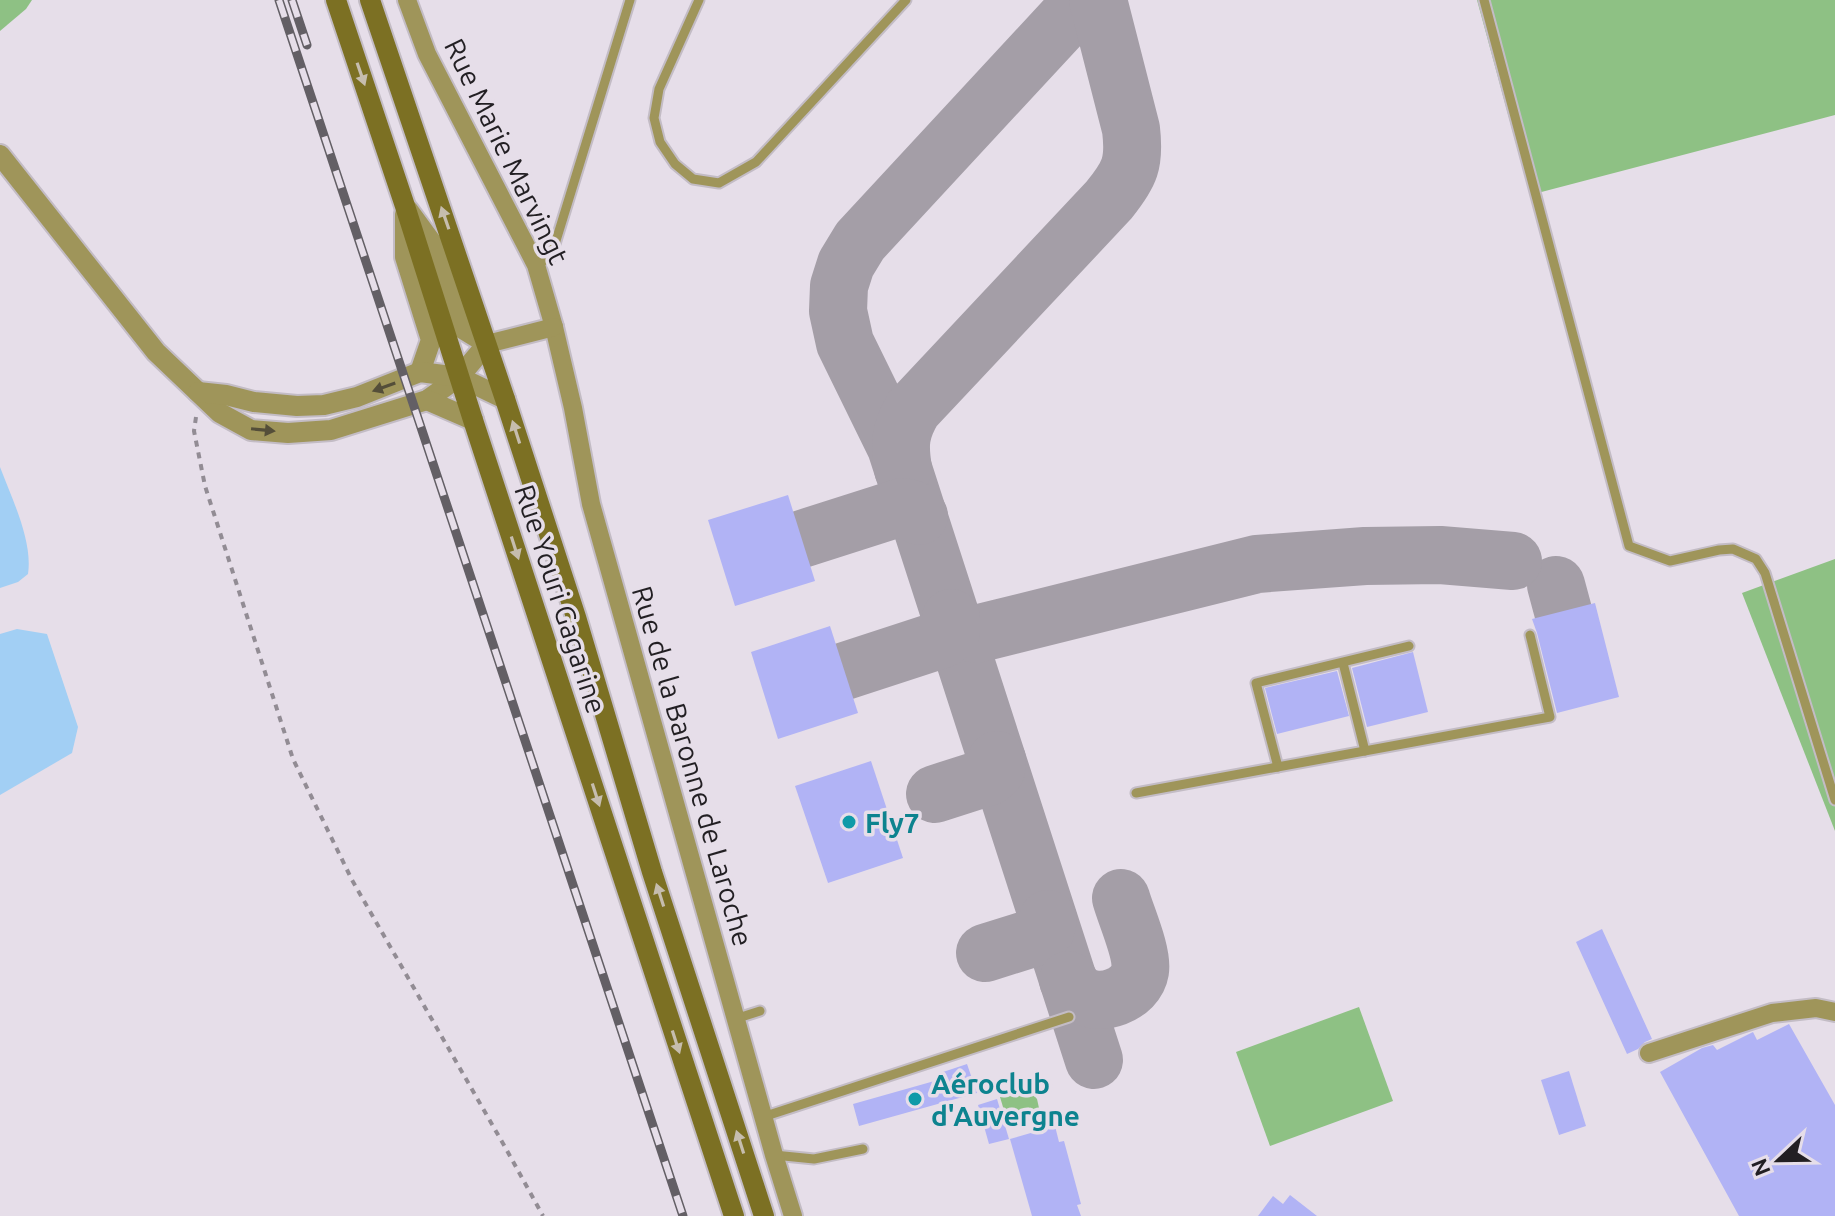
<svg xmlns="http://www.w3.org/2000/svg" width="1835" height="1216" font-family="Ubuntu,sans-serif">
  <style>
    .green { fill: #8ec184 }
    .water { fill: #a2cff4 }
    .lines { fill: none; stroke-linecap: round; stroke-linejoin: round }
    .taxiway { stroke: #a49ea7; stroke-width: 58 }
    .building { fill: #b1b3f5 }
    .service-casing { stroke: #c3bcc5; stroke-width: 13 }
    .minor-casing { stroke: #c3bcc5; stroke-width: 22 }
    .tertiary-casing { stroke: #c3bcc5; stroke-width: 24 }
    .secondary-casing { stroke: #c3bcc5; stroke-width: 24 }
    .path { stroke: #928c94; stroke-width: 4; stroke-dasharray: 6 6; stroke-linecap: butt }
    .service { stroke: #9f955a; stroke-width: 9 }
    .minor { stroke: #9f955a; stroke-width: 18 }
    .tertiary { stroke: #9f955a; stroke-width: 20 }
    .secondary { stroke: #7c7023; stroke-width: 20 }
    .rail-casing { stroke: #635f65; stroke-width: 9 }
    .rail { stroke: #e6dee9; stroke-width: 6; stroke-dasharray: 18; stroke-linecap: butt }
    .oneway { fill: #c6bdae }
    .oneway2 { fill: #544e39 }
    .culture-dot { fill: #0f9aa8; stroke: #e6dee9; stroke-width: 3 }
    .labels { text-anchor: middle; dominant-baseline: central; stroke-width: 7; stroke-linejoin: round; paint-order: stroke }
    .street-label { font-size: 28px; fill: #221f23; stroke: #e6dee9 }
    .culture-label { font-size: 28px; font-weight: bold; fill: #0d838f; stroke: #e6dee9; text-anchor: start }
  </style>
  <rect width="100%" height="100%" fill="#e6dee9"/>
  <!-- green -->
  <g class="green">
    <path d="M0 0H32L26 9 0 31Z"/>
    <path d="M1477 0H1835V115L1530 195Z"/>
    <path d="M1835 559V831L1742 593Z"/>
    <path d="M1359 1007 1393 1101 1270 1146 1236 1052Z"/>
    <path d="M1027 1088 1037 1099 1041 1117 1009 1127 1000 1097Z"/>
  </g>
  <!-- water -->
  <g class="water">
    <path d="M0 467C12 499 33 541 28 574L18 582 0 588Z"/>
    <path d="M17 629 47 634 78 727 72 753 0 795V634Z"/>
  </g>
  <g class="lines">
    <!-- taxiway -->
    <g class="taxiway">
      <path d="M1080 0 1074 10 860 241 846 264 839 286 838 311 845 343 896 447 1094 1060"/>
      <path d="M903 469C899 444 900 431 913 409L1109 200C1130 174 1135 163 1131 129L1098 0"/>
      <path d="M802 539 902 507 912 509 919 516"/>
      <path d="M1556 585 1563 611"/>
      <path d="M951 618 962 631 976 634 1257 564 1365 556 1440 555 1513 561"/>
      <path d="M845 671 943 639 951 632V618"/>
      <path d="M935 794 988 777 996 770 997 760"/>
      <path d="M985 953 1039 936 1046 929 1048 919"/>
      <path d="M1068 980C1071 985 1075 991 1080 994 1100 1008 1136 995 1140 971 1143 953 1126 916 1121 898"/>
    </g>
  </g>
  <!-- building -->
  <g class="building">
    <path d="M788 495 815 581 735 606 708 520Z"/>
    <path d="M1595 603 1619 697 1557 713 1537 633 1532 619Z"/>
    <path d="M830 626 858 713 778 739 751 652Z"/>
    <path d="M1413 652 1428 712 1367 727 1352 668Z"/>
    <path d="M1337 671 1349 716 1277 734 1265 688Z"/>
    <path d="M871 761 903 858 828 883 795 786Z"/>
    <path d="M1602 929 1652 1039 1645 1042 1638 1049 1627 1054 1576 942Z"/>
    <path d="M1789 1024 1835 1105V1216H1739L1660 1072 1702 1048 1713 1045 1717 1050 1753 1032 1757 1040Z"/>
    <path d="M967 1064 977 1093 859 1126 853 1104 945 1078 943 1072Z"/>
    <path d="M1569 1071 1586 1126 1559 1135 1541 1080Z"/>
    <path d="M997 1099 1009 1139 989 1144 978 1105Z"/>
    <path d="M1055 1126 1059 1142 1064 1141 1081 1204 1077 1205 1081 1216H1032L1010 1139Z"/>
    <path d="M1290 1195 1317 1216H1258L1273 1196 1283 1204Z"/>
  </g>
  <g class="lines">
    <defs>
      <g id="service">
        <path d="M699 0 659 89 654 118 660 142 675 164 693 179 719 183 756 162 906 0"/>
        <path d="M1484 0 1629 546 1670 561 1719 550 1733 549 1756 559 1765 573 1835 800"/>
        <path d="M536 265 551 257 630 0"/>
        <path d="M1343 663 1365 751"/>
        <path d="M1278 767 1256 683 1409 646"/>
        <path d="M1136 793 1550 717 1530 635"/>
        <path d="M735 1019 760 1011"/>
        <path d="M763 1117 1069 1017"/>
        <path d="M774 1155 814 1159 863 1149"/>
      </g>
      <g id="minor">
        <path d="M407 0 427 54 536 265 554 327 573 408 591 504 774 1155 793 1216"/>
        <path d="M487 344 554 327"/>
        <path d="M1649 1053 1772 1013 1816 1008 1835 1012"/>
      </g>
      <g id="tertiary">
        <path d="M0 155 156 352 220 413 251 430 288 433 331 430 427 400 459 377 487 344 461 328 435 247 408 210"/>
        <path d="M405 214V257L431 340 420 372"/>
        <path d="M198 392 226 395 254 402 297 406 324 405 357 397 420 372 459 377 505 399"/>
        <path d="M427 400 473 420"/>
      </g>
      <g id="secondary">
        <path d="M336 0 405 206 473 420 734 1216"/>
        <path d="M370 0 505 399 576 617 652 872 764 1216"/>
      </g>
    </defs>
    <!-- service casing -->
    <use href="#service" class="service-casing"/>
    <!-- minor casing -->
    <use href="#minor" class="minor-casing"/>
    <!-- tertiary casing -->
    <use href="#tertiary" class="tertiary-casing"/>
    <!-- secondary casing -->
    <use href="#secondary" class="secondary-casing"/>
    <!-- path -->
    <path class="path" d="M196 417 194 431 205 486 293 759 352 880 505 1147 543 1216"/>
    <!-- service -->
    <use href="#service" class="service"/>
    <!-- minor -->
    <use href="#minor" class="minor"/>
    <!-- tertiary -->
    <use href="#tertiary" class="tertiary"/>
    <!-- secondary -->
    <use href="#secondary" class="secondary"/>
    <defs>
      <g id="rail">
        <path d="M279 0 683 1216"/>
        <path d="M292 0 307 45"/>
      </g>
    </defs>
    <!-- rail casing -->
    <use href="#rail" class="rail-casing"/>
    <!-- rail -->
    <use href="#rail" class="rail"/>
  </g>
  <!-- one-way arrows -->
  <defs><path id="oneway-solid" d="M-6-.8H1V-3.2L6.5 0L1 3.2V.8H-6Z" transform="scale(2)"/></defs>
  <g class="oneway">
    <use href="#oneway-solid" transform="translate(361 74) rotate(71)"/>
    <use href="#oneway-solid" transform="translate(445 218) rotate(-109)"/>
    <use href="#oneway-solid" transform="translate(516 432) rotate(-108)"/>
    <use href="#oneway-solid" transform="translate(515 548) rotate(72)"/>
    <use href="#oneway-solid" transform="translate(596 795) rotate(72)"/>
    <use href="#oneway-solid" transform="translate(660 895) rotate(-108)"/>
    <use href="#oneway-solid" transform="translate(676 1042) rotate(72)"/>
    <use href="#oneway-solid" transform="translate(740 1142) rotate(-108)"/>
  </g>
  <g class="oneway2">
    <use href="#oneway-solid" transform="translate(384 387) rotate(160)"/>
    <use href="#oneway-solid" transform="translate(263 430) rotate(6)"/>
  </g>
  <!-- markers -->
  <g class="culture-dot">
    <circle cx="849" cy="822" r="8"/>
    <circle cx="915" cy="1099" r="8"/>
  </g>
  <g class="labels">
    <!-- street labels -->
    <g class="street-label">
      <text transform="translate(507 151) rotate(64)">Rue Marie Marvingt</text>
      <text transform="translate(561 599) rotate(72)">Rue Youri Gagarine</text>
      <text transform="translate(693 766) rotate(74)">Rue de la Baronne de Laroche</text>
    </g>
    <!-- culture labels -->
    <g class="culture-label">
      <text x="865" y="822">Fly7</text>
      <text x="931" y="1083">Aéroclub<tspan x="931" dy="32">d'Auvergne</tspan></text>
    </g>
  </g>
  <!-- north arrow -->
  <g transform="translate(1779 1160) rotate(248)" stroke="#e6dee9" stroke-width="6" paint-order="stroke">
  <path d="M0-6L14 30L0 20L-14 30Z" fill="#221f23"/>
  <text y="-12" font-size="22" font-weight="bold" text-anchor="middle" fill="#221f23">N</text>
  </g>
</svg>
